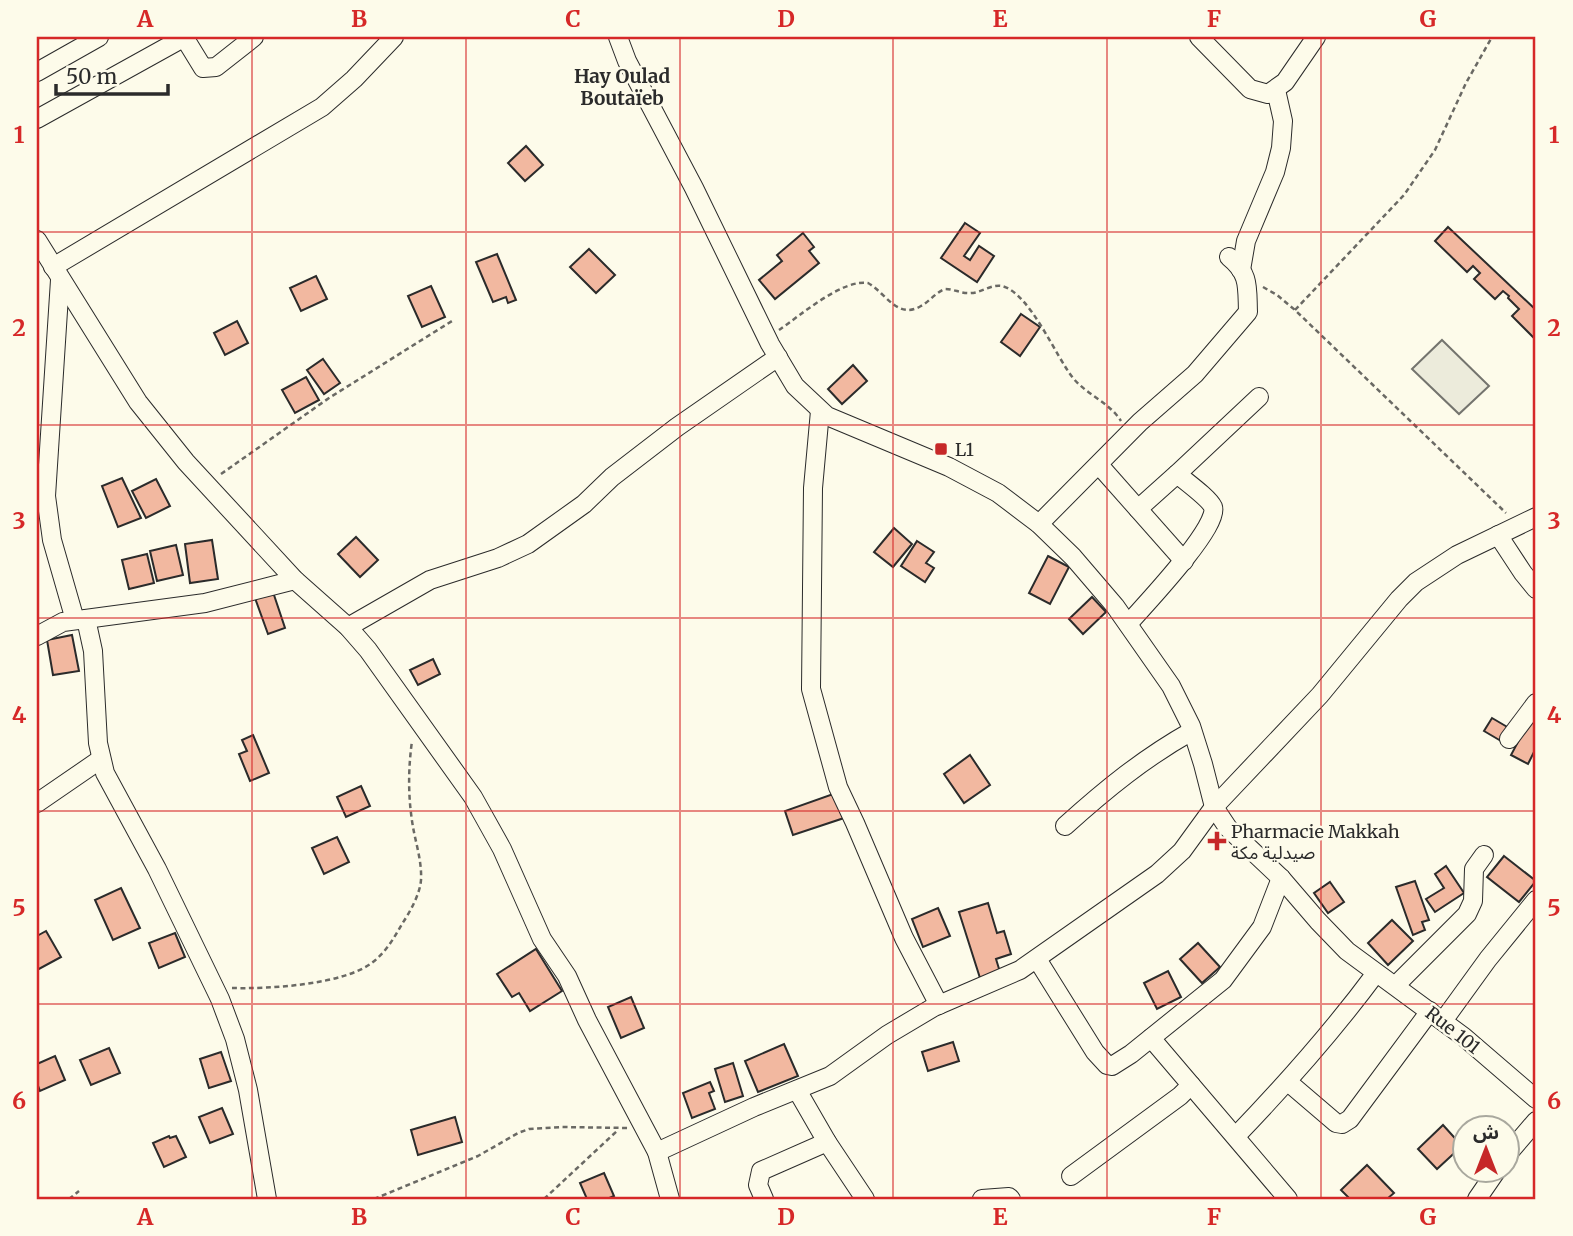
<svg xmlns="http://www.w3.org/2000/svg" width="1573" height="1236" font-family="Merriweather,'Noto Sans Arabic',serif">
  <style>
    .green { fill: #ecebdb; stroke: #74746e; stroke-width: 2 }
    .building { fill: #f2b8a0; stroke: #2b2b2b; stroke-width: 2 }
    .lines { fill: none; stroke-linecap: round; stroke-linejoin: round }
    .minor-casing { stroke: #2b2b2b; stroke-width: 20 }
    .path { stroke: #6a6964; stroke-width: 2.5; stroke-dasharray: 5 3.5; stroke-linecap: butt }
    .minor { stroke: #fdfbea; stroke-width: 18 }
    .grid { fill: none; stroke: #d62828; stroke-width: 2; stroke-opacity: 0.55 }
    .poi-dot { fill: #c62828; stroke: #fdfbea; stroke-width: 2.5 }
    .labels { text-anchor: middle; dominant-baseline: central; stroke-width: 5; stroke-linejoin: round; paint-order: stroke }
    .poi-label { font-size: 18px; fill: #2b2b2b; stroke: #fdfbea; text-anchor: start }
    .street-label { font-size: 18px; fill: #2b2b2b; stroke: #fdfbea }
    .neighbourhood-label { font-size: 19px; font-weight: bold; fill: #2b2b2b; stroke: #fdfbea }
    .neatline { fill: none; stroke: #d62828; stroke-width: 2.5 }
    .grid-label { font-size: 23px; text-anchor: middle; font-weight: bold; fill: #d62828 }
  </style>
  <rect width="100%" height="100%" fill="#fdfbea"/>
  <!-- green -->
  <path class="green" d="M1442 340 1489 386 1459 414 1412 369Z"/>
  <!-- building -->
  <g class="building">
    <path d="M526 146 543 165 525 181 508 163Z"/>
    <path d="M965 223 980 233 964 256 970 260 979 246 994 256 977 282 941 258Z"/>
    <path d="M1448 227 1536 310V340L1512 316 1519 309 1508 298 1509 296 1503 291 1495 299 1474 279 1480 273 1473 266 1467 272 1435 241Z"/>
    <path d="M803 233 814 247 809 251 819 263 775 299 759 280 782 261 777 255Z"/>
    <path d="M589 249 615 275 596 293 570 267Z"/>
    <path d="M497 254 516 300 508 303 506 297 493 302 476 262Z"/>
    <path d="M316 276 327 299 301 311 290 288Z"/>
    <path d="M431 286 445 317 422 327 408 296Z"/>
    <path d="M1021 314 1040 327 1020 356 1001 342Z"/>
    <path d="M237 321 248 343 225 355 214 333Z"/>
    <path d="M323 359 340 383 324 394 307 370Z"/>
    <path d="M853 365 867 381 842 404 828 389Z"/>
    <path d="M306 377 319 400 295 413 282 390Z"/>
    <path d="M122 478 141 518 118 527 102 486Z"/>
    <path d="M156 479 170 506 146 518 132 491Z"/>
    <path d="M894 528 912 544 893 567 874 552Z"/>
    <path d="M356 537 378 560 360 577 338 554Z"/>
    <path d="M212 540 218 579 190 583 185 544Z"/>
    <path d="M917 541 934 552 926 563 934 568 925 582 901 566Z"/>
    <path d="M176 545 183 575 157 581 150 551Z"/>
    <path d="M147 554 154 583 129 589 122 560Z"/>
    <path d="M1048 556 1069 567 1050 604 1029 593Z"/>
    <path d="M273 592 285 628 268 634 255 598Z"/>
    <path d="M1092 597 1106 612 1083 634 1069 619Z"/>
    <path d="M72 635 79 671 53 675 47 640Z"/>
    <path d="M433 659 440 674 418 685 410 670Z"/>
    <path d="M1535 710 1536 748 1528 764 1511 755Z"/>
    <path d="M1492 718 1509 728 1501 741 1484 731Z"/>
    <path d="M253 735 269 773 250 781 239 754 247 751 242 740Z"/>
    <path d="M970 755 990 785 964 803 944 774Z"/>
    <path d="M361 786 370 806 346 817 337 797Z"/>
    <path d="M836 793 844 818 793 835 785 811Z"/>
    <path d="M337 837 349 862 324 874 312 848Z"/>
    <path d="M1504 856 1536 881 1519 902 1487 877Z"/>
    <path d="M1446 866 1464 893 1435 912 1426 899 1444 888 1435 874Z"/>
    <path d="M1415 881 1429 920 1422 922 1425 930 1413 935 1396 887Z"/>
    <path d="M1330 882 1344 902 1328 913 1314 893Z"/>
    <path d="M121 888 140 928 113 940 95 900Z"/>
    <path d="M988 903 997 933 1004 931 1011 954 996 959 1000 972 980 978 959 912Z"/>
    <path d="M938 908 950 936 923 947 912 919Z"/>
    <path d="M1392 920 1413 941 1388 965 1368 943Z"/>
    <path d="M46 931 61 957 37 970V936Z"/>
    <path d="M175 933 185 957 159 968 149 943Z"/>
    <path d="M1198 943 1220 967 1202 983 1180 959Z"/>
    <path d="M536 949 562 991 530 1011 519 993 512 997 497 974Z"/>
    <path d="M1168 971 1181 997 1157 1009 1144 983Z"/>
    <path d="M631 997 644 1028 621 1038 608 1007Z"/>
    <path d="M953 1042 959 1061 928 1071 922 1052Z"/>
    <path d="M784 1044 798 1076 758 1092 745 1061Z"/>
    <path d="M109 1048 120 1073 91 1085 80 1060Z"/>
    <path d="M221 1052 231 1081 209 1088 200 1059Z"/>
    <path d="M55 1056 65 1080 40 1091 37 1083V1064Z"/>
    <path d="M733 1063 743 1096 725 1102 715 1069Z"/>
    <path d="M710 1082 714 1091 709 1093 715 1109 692 1118 683 1093Z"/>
    <path d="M222 1108 233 1134 210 1143 199 1117Z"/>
    <path d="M455 1117 462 1142 418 1155 411 1130Z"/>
    <path d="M1443 1125 1462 1146 1437 1169 1418 1149Z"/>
    <path d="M169 1136 170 1138 176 1136 186 1157 164 1167 153 1143Z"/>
    <path d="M1367 1165 1394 1193 1387 1199H1350L1341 1190Z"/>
    <path d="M604 1173 614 1196 607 1199H587L580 1183Z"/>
  </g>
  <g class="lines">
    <defs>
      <g id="minor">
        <path d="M184 37 203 68 216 67 254 37"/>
        <path d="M618 37 627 61 694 188 770 344 795 386 827 416 949 467 998 493 1039 524 1073 557 1115 606 1171 686 1191 726 1203 764 1214 807 1228 828 1281 878 1318 921 1347 951 1464 1037 1536 1099"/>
        <path d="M1199 37 1250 89 1268 94 1285 82 1316 37"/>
        <path d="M37 72 99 37"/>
        <path d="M37 119 185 37"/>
        <path d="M37 240 138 402 186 462 295 580 348 627 368 650 473 797 502 849 542 939 567 976 587 1020 657 1152 670 1199"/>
        <path d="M53 267 322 107 354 79 394 37"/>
        <path d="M1241 270 1246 241 1275 172 1281 148 1283 121 1276 90"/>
        <path d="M60 280 46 496 52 540 75 620"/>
        <path d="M820 411 813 488 811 689 838 787 855 823 904 938 939 1005"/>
        <path d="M1099 465 1184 561"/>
        <path d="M1177 474 1259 397"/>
        <path d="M1039 524 1140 422 1195 374 1248 312C1247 287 1250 274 1229 257"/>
        <path d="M1498 535 1523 573 1536 589"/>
        <path d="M86 619 93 651 98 743 105 773 157 869 220 999 235 1039 248 1090 267 1199"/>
        <path d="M1128 624C1143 607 1220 526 1213 507 1209 498 1185 481 1177 474L1138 509"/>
        <path d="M348 627 430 580 498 558 528 544 584 504 612 477 677 427 778 357"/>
        <path d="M37 636 63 622 205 603 295 580"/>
        <path d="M1509 739 1536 703"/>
        <path d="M37 803 101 759"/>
        <path d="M1065 826C1106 789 1144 758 1192 731"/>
        <path d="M1037 959 1095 1052 1107 1065 1112 1066 1131 1054 1223 980 1262 927 1281 878"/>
        <path d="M1396 985 1467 914 1473 901 1474 869 1484 855"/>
        <path d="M1443 1021 1488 959 1536 900"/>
        <path d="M1288 1082 1336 1123 1342 1124 1350 1119 1430 1011"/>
        <path d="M1191 1085 1288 1199"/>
        <path d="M797 1090 827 1142 865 1199"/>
        <path d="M1236 1136C1286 1084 1333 1031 1376 973"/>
        <path d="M657 1152 754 1107 830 1076 887 1035 934 1007 1020 970 1157 874 1182 851 1214 807 1320 695 1399 599 1416 582 1457 555 1536 517"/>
        <path d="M1506 1156 1536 1121"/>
        <path d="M1071 1176 1180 1096 1191 1085 1151 1038"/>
        <path d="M764 1199 758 1185 761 1171 827 1142"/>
        <path d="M982 1199 1009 1197 1011 1199"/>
        <path d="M1477 1199 1497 1170"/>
      </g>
    </defs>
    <!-- minor casing -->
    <use href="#minor" class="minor-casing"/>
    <!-- path -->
    <g class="path">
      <path d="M1263 287 1277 295 1295 310 1506 513"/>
      <path d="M1295 310 1404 195 1435 150 1466 83 1492 37"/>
      <path d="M779 330C801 315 842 279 868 283 886 293 897 320 921 306 930 301 935 293 945 289 954 289 962 294 971 293 981 293 991 284 1002 286 1030 293 1056 357 1073 378 1087 395 1109 402 1121 421"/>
      <path d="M221 474 329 398 452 321"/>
      <path d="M232 988C268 989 344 985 373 962 386 952 394 938 402 924 410 912 420 894 421 880 422 862 416 844 413 827 408 798 408 770 412 741"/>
      <path d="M69 1199 79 1191"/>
      <path d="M374 1199 478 1156 518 1133 529 1129 562 1127 628 1128"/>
      <path d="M544 1199 618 1130"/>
    </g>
    <!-- minor -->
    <use href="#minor" class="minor"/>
  </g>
  <!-- grid -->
  <path class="grid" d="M252 37V1199M466 37V1199M680 37V1199M893 37V1199M1107 37V1199M1321 37V1199M37 232H1536M37 425H1536M37 618H1536M37 811H1536M37 1004H1536"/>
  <!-- markers -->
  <g class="poi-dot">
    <rect x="934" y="442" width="14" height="14" rx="3.5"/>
    <path d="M1213.5 830.5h7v7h7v7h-7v7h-7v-7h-7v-7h7z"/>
  </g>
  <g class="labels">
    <!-- poi labels -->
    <g class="poi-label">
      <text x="955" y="449">L1</text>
      <text x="1231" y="831">Pharmacie Makkah<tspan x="1231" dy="21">صيدلية مكة</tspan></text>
    </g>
    <!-- street labels -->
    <g class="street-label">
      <text transform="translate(1453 1030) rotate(38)">Rue 101</text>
    </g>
    <!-- neighbourhood labels -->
    <g class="neighbourhood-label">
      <text x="622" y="76">Hay Oulad<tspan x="622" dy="22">Boutaïeb</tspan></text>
    </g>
  </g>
  <!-- border -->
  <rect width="1573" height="1236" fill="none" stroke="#fdfbea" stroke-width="77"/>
  <!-- north arrow -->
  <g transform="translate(1486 1149)"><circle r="33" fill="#fdfbea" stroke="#a9a89e" stroke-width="2"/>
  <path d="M0-5L12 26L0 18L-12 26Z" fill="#c62828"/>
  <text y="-10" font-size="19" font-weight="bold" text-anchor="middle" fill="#2b2b2b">ش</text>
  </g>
  <!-- scale -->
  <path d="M56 84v10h112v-10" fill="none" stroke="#2b2b2b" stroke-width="3.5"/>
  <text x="66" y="84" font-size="21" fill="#2b2b2b" stroke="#fdfbea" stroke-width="5" paint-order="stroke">50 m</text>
  <rect x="38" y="38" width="1496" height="1160" class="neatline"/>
  <g class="grid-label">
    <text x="145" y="27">A</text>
    <text x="359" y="27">B</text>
    <text x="573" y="27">C</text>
    <text x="786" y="27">D</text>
    <text x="1000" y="27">E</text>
    <text x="1214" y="27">F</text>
    <text x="1428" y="27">G</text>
    <text x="19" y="143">1</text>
    <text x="1554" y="143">1</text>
    <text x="19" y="336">2</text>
    <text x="1554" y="336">2</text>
    <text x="19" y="529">3</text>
    <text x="1554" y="529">3</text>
    <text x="19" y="723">4</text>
    <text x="1554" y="723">4</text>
    <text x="19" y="916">5</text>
    <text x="1554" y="916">5</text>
    <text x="19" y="1109">6</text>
    <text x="1554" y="1109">6</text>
    <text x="145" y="1225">A</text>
    <text x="359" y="1225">B</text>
    <text x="573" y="1225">C</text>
    <text x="786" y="1225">D</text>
    <text x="1000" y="1225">E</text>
    <text x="1214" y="1225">F</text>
    <text x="1428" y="1225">G</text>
  </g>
</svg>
